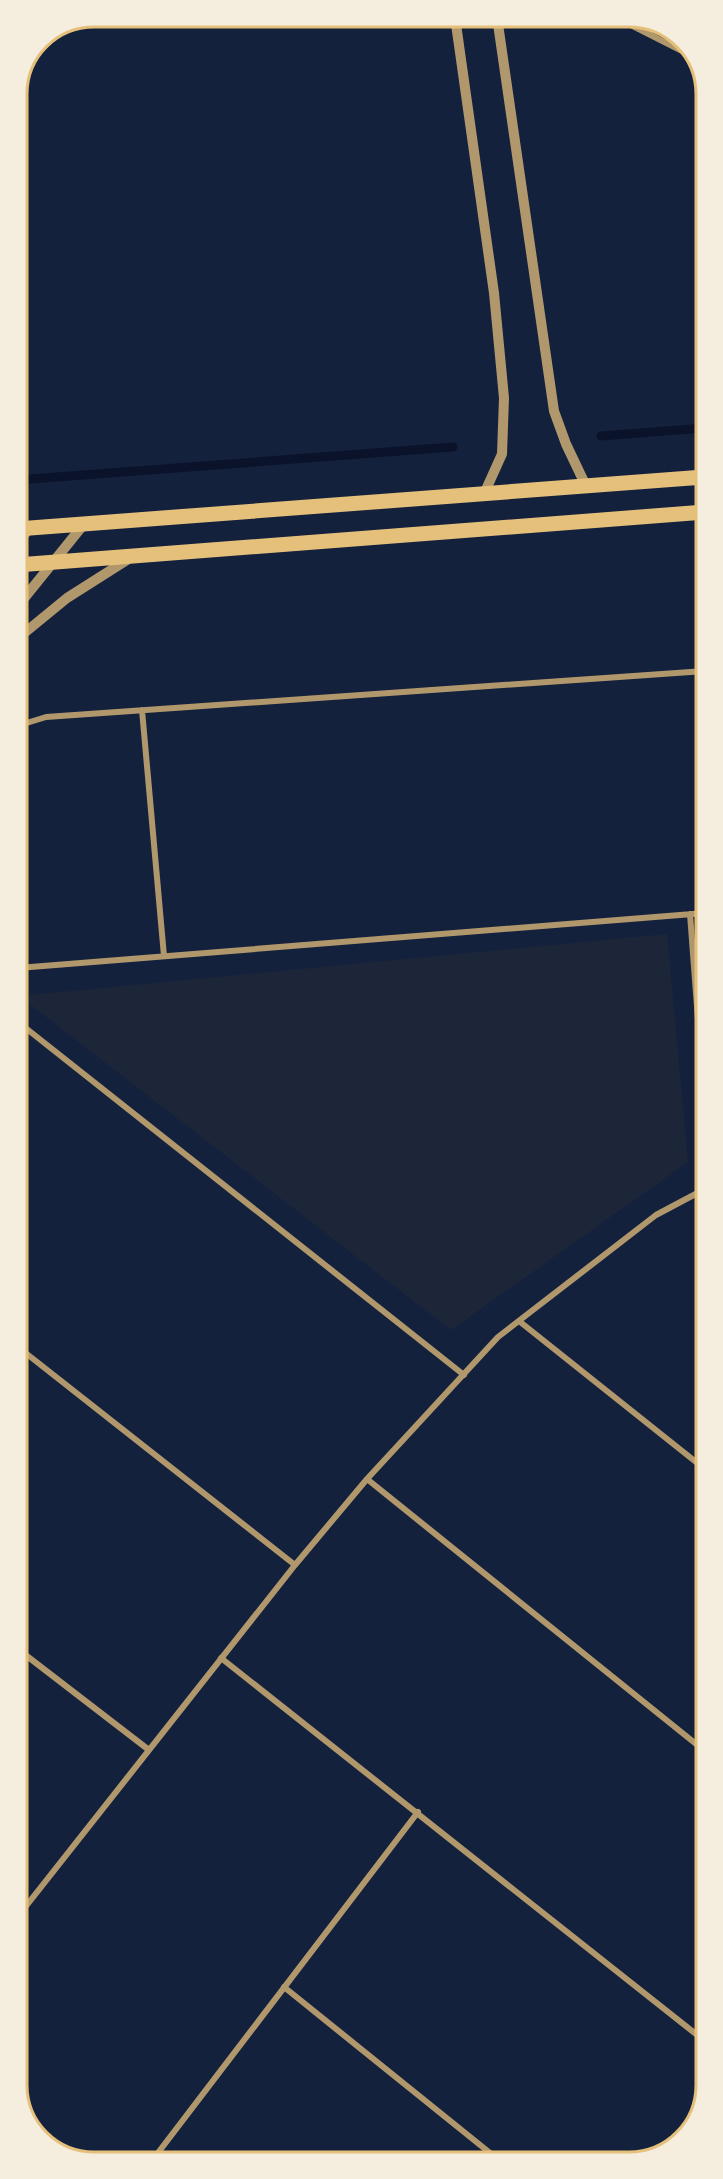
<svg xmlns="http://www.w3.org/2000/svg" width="723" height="2179" font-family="'Sofia Sans Condensed',sans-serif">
  <rect width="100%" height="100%" fill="#14213d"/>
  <path fill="#1d2539" d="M 667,934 L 688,1162 L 451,1330 L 19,996 Z"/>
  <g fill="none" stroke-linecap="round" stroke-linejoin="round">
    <path stroke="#0b132b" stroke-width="9" d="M 601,436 L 704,428
      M 17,480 L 453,447"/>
    <path stroke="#b1986c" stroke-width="6" d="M 615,17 L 694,57
      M 237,18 L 238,17
      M 142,710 L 164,956
      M 17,726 L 46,717 L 705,671
      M 690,914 L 705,1112
      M 18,968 L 705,913
      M 18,1022 L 464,1375
      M 519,1321 L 706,1470
      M 18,1347 L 295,1565
      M 367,1479 L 706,1752
      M 19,1650 L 149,1750
      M 221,1658 L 706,2042
      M 19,1915 L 295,1565 L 367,1479 L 498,1337 L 656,1215 L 705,1189
      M 284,1987 L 500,2161
      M 151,2162 L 418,1812"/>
    <path stroke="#b1986c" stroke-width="10" d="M 455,17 L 494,293 L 504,398 L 502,454 L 484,494
      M 497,17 L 554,411 L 566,444 L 586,486
      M 17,543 L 29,529
      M 17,607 L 84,524
      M 17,639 L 67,598 L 130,558"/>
    <path stroke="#e5c07b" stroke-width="15" d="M 17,529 L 704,477
      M 17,565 L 705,512"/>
  </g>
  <path d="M0 0H723V2179H0ZM94 27H629A67 67 0 0 1 696 94V2085A67 67 0 0 1 629 2152H94A67 67 0 0 1 27 2085V94A67 67 0 0 1 94 27Z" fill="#f5edde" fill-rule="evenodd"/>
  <path fill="none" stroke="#e5c07b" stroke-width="3" d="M94 27H629A67 67 0 0 1 696 94V2085A67 67 0 0 1 629 2152H94A67 67 0 0 1 27 2085V94A67 67 0 0 1 94 27Z"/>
</svg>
